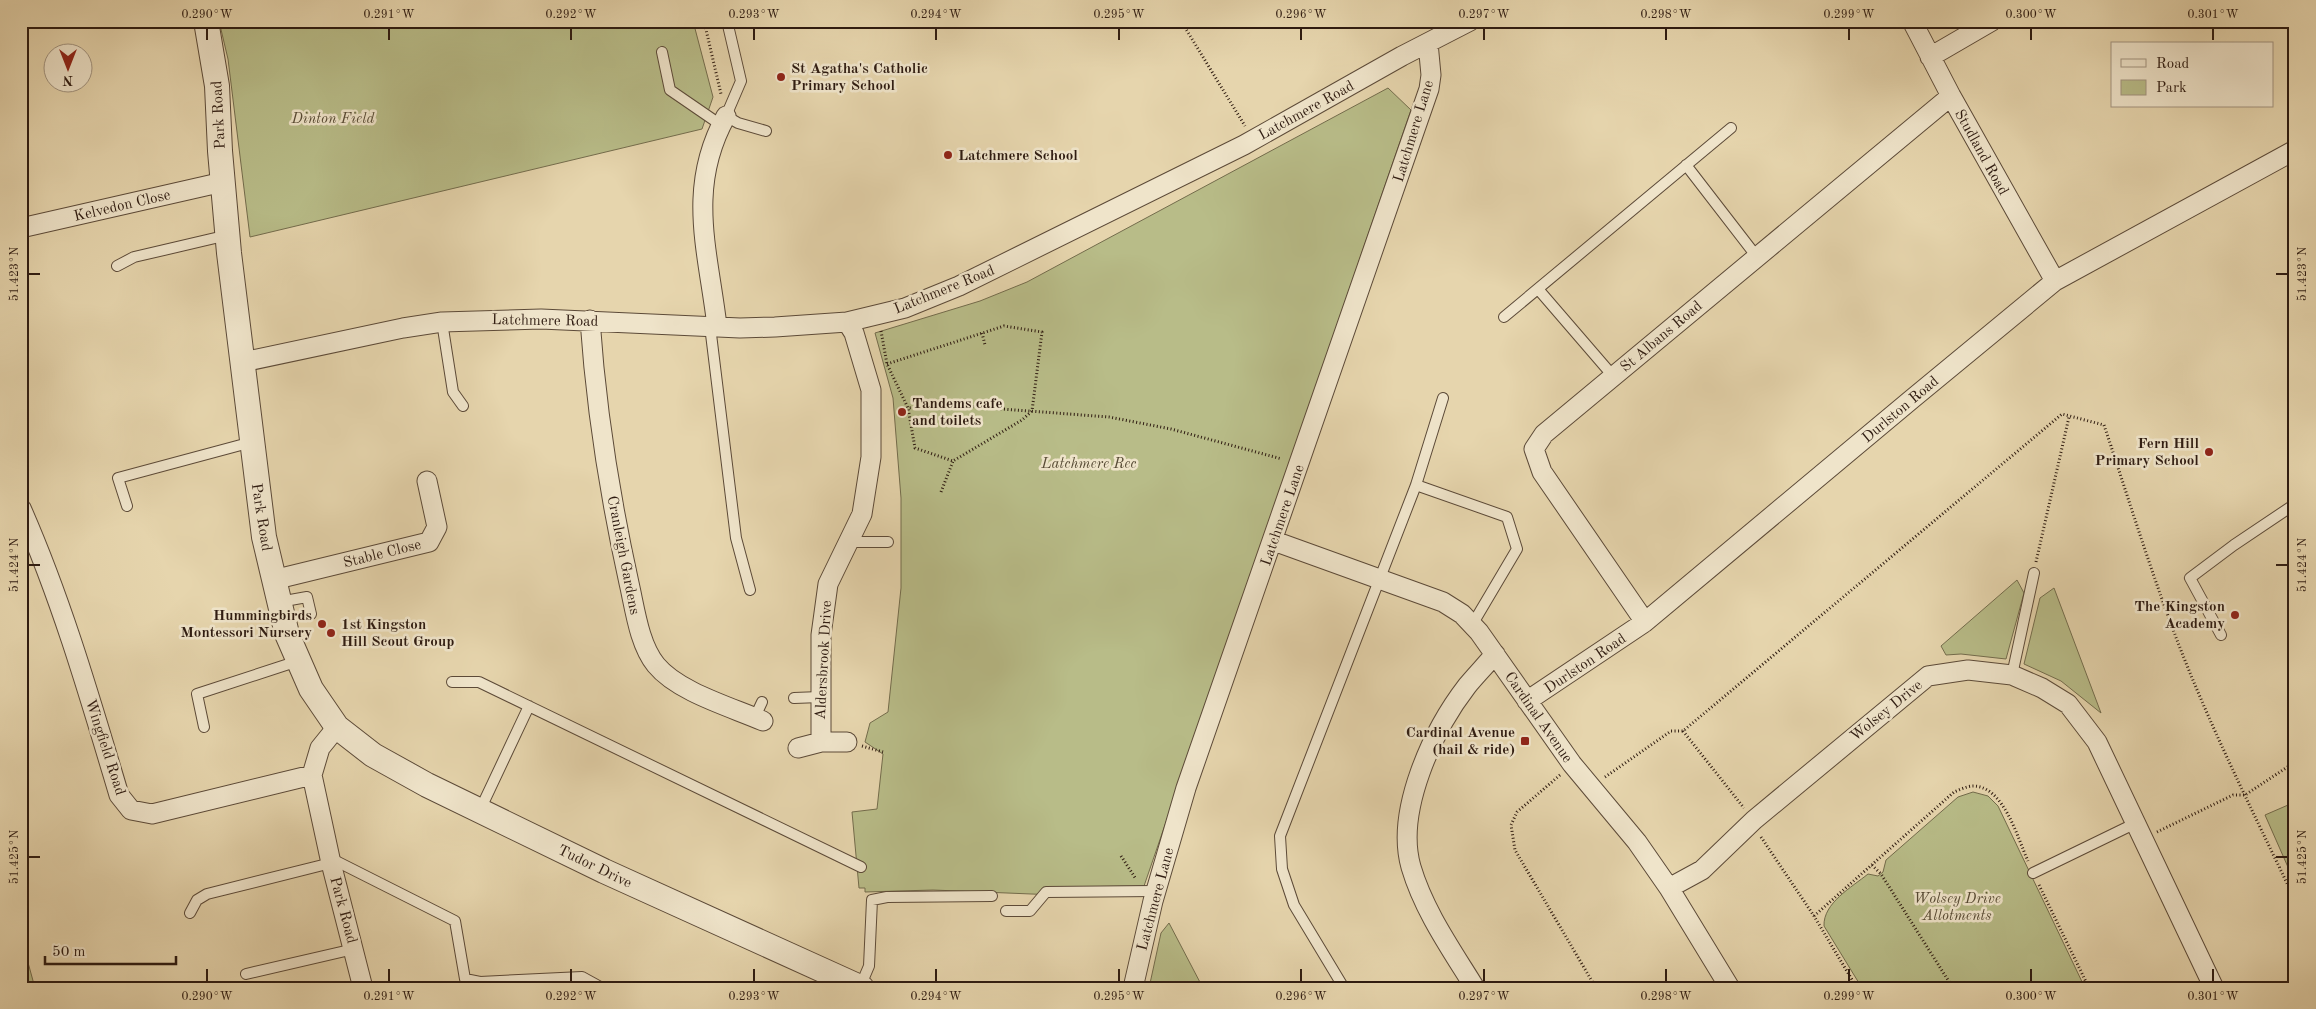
<svg xmlns="http://www.w3.org/2000/svg" width="2316" height="1009" font-family="'Old Standard TT',serif">
  <rect width="100%" height="100%" fill="#e6d5ad"/>
  <filter id="stains"><feTurbulence type="fractalNoise" baseFrequency=".004" numOctaves="4"/><feColorMatrix values="0 0 0 0 .2 0 0 0 0 .09 0 0 0 0 .02 0 0 0 .5 -.17"/></filter>
  <radialGradient id="worn" r=".72"><stop offset=".6" stop-color="#630" stop-opacity="0"/><stop offset="1" stop-color="#630" stop-opacity=".3"/></radialGradient>
  <path fill="#b8bc88" stroke="#736c4c" d="M 219,21 L 693,21 L 713,97 L 702,129 L 250,237 L 228,59 Z
    M 1388,88 L 1411,110 L 1144,886 L 1057,887 L 1056,895 L 933,890 L 865,892 L 865,888 L 859,888 L 852,812 L 877,809 L 883,754 L 865,742 L 870,723 L 888,712 L 901,588 L 901,498 L 893,398 L 875,333 L 980,301 L 1027,282 Z
    M 2017,580 L 2024,593 L 2006,659 L 1961,654 L 1946,655 L 1941,646 Z
    M 2054,588 L 2101,713 L 2061,681 L 2024,664 L 2040,598 Z
    M 1973,792 L 1988,796 L 1998,806 L 2085,988 L 1862,988 L 1824,926 C 1823,903 1852,887 1868,874 L 1878,876 L 1883,872 L 1886,860 L 1958,797 Z
    M 2295,802 L 2295,883 L 2265,815 Z
    M 1169,923 L 1203,988 L 1149,988 L 1161,933 Z
    M 21,937 L 35,988 L 21,988 Z"/>
  <g fill="none" stroke-linecap="round" stroke-linejoin="round">
    <g stroke="#5c4a38" stroke-width="12">
      <path id="service" d="M 727,21 L 741,81 L 726,116 L 738,123 L 766,131
        M 662,52 L 670,90 L 721,125
        M 1686,165 L 1757,257
        M 117,266 L 134,257 L 228,235
        M 1538,289 L 1613,376
        M 1504,317 L 1731,128
        M 442,322 L 453,392 L 463,406
        M 710,326 L 736,538 L 750,590
        M 1416,485 L 1507,517 L 1517,549 L 1472,625
        M 127,506 L 118,478 L 252,442
        M 850,542 L 888,542
        M 279,602 L 307,597 L 311,614
        M 2221,635 L 2190,578 L 2234,545 L 2295,504
        M 2012,675 L 2034,573
        M 452,682 L 479,682 L 861,867
        M 794,698 L 820,697
        M 755,717 L 762,702
        M 204,727 L 197,694 L 298,661
        M 480,810 L 529,706
        M 330,858 L 455,921 L 465,979 L 480,982 L 582,977 L 602,988
        M 2033,873 L 2136,823
        M 1006,911 L 1030,911 L 1046,892 L 1155,891
        M 190,913 L 197,900 L 207,894 L 331,863
        M 246,974 L 354,949
        M 860,987 L 869,966 L 872,900 L 887,897 L 992,896
        M 1344,988 L 1294,905 L 1282,869 L 1280,836 L 1416,485 L 1443,398"/>
    </g>
    <g stroke="#5c4a38" stroke-width="21">
      <path id="minor" d="M 1912,21 L 1951,96 L 2055,281
        M 1930,57 L 1992,21
        M 21,228 L 223,182
        M 590,320 C 596,408 610,497 629,583 C 635,609 639,644 656,665 C 678,692 731,707 763,721
        M 717,326 C 708,250 686,188 726,116
        M 243,362 L 403,328 L 442,322 L 541,319 L 740,328 L 775,327 L 847,322 L 905,308 L 959,286 L 1244,145 L 1402,56 L 1470,21
        M 21,508 C 62,601 90,698 119,795 L 131,810 L 152,814 L 312,775
        M 1274,541 L 1443,602 L 1462,614 L 1479,632 L 1572,764 L 1637,842 L 1669,888 L 1730,988
        M 273,580 L 429,542 L 437,527 L 427,481
        M 1645,622 L 1542,472 L 1534,449 L 1544,434 L 1951,96
        M 1527,701 L 1645,622 L 1912,399 L 2055,281 L 2295,150
        M 337,727 L 320,748 L 312,775 L 331,863 L 363,988
        M 821,742 L 821,635 L 828,584 L 862,514 L 871,457 L 871,390 L 854,333 L 847,322
        M 798,748 L 821,742 L 847,742
        M 1669,888 L 1702,870 L 1754,820 L 1928,676 L 1968,670 L 2012,675 L 2042,688 L 2068,704 L 2097,742 L 2214,988
        M 1133,988 L 1153,901 L 1186,788 L 1429,89 L 1431,75 L 1428,43
        M 1475,988 C 1451,949 1424,911 1411,867 C 1395,811 1433,730 1467,686 C 1476,675 1486,665 1495,654"/>
    </g>
    <g stroke="#5c4a38" stroke-width="26">
      <path id="tertiary" d="M 206,21 L 217,86 L 220,151 L 229,253 L 264,537 L 287,634 L 311,689 L 337,727 L 373,755 L 427,785 L 604,871 L 862,988"/>
    </g>
    <path stroke="#2e1b11" stroke-width="3" stroke-dasharray="1 2.5" stroke-linecap="butt" d="M 704,21 L 721,94
      M 1181,21 L 1245,126
      M 881,331 L 887,364 L 908,408 L 949,405 L 1109,417 L 1171,429 L 1282,459
      M 982,333 L 985,345
      M 887,364 L 1004,326 L 1042,332 L 1032,411 L 1022,420 L 953,461 L 915,448 L 908,408
      M 941,492 L 953,461
      M 2036,562 L 2069,417
      M 1683,731 L 1744,808
      M 862,746 L 883,752
      M 1560,775 L 1517,812 L 1511,825 L 1515,850 L 1596,988
      M 1605,777 L 1671,731 L 1683,731 L 2062,414 L 2104,425 C 2130,503 2154,582 2184,658 C 2217,741 2257,820 2295,900
      M 2157,832 L 2233,795 L 2245,795 L 2295,762
      M 1761,837 L 1814,916 L 1857,988
      M 1121,856 L 1136,879
      M 1872,865 L 1881,874 L 1953,988
      M 2039,885 L 2089,988
      M 1814,916 L 1954,792 C 1959,790 1967,786 1973,786 C 2004,786 2017,837 2028,861"/>
    <use href="#service" stroke="#efe4ca" stroke-width="10"/>
    <use href="#minor" stroke="#efe4ca" stroke-width="19"/>
    <use href="#tertiary" stroke="#efe4ca" stroke-width="24"/>
  </g>
  <path fill="none" stroke="#2e1b11" stroke-width="2" d="M 207,28 L 207,40M 389,28 L 389,40M 571,28 L 571,40M 754,28 L 754,40M 936,28 L 936,40M 1119,28 L 1119,40M 1301,28 L 1301,40M 1484,28 L 1484,40M 1666,28 L 1666,40M 1849,28 L 1849,40M 2031,28 L 2031,40M 2213,28 L 2213,40M 28,274 L 40,274M 2276,274 L 2288,274M 28,565 L 40,565M 2276,565 L 2288,565M 28,857 L 40,857M 2276,857 L 2288,857M 207,969 L 207,982M 389,969 L 389,982M 571,969 L 571,982M 754,969 L 754,982M 936,969 L 936,982M 1119,969 L 1119,982M 1301,969 L 1301,982M 1484,969 L 1484,982M 1666,969 L 1666,982M 1849,969 L 1849,982M 2031,969 L 2031,982M 2213,969 L 2213,982"/>
  <g fill="#8f2418" stroke="#efe4ca" stroke-width="2">
    <circle cx="781" cy="77" r="5"/>
    <circle cx="948" cy="155" r="5"/>
    <circle cx="902" cy="412" r="5"/>
    <circle cx="2209" cy="452" r="5"/>
    <circle cx="2235" cy="615" r="5"/>
    <circle cx="322" cy="624" r="5"/>
    <circle cx="331" cy="633" r="5"/>
    <rect x="1520" y="736" width="10" height="10" rx="2.5"/>
  </g>
  <g text-anchor="middle" stroke-width="5" stroke-linejoin="round" paint-order="stroke">
    <g font-size="15" font-weight="bold" fill="#2e1b11" stroke="#efe4ca" text-anchor="start">
      <text x="791" y="73">St Agatha's Catholic<tspan x="791" dy="17">Primary School</tspan></text>
      <text x="958" y="160">Latchmere School</text>
      <text x="912" y="408">Tandems cafe<tspan x="912" dy="17">and toilets</tspan></text>
      <text x="2199" y="448" text-anchor="end">Fern Hill<tspan x="2199" dy="17">Primary School</tspan></text>
      <text x="2225" y="611" text-anchor="end">The Kingston<tspan x="2225" dy="17">Academy</tspan></text>
      <text x="312" y="620" text-anchor="end">Hummingbirds<tspan x="312" dy="17">Montessori Nursery</tspan></text>
      <text x="341" y="629">1st Kingston<tspan x="341" dy="17">Hill Scout Group</tspan></text>
      <text x="1515" y="737" text-anchor="end">Cardinal Avenue<tspan x="1515" dy="17">(hail &amp; ride)</tspan></text>
    </g>
    <g font-size="15" fill="#2e1b11" stroke="#efe4ca">
      <text transform="translate(1306 110) rotate(-29)" y="5">Latchmere Road</text>
      <text transform="translate(218 115) rotate(-93)" y="5">Park Road</text>
      <text transform="translate(1413 131) rotate(-73)" y="5">Latchmere Lane</text>
      <text transform="translate(1982 152) rotate(61)" y="5">Studland Road</text>
      <text transform="translate(122 205) rotate(-13)" y="5">Kelvedon Close</text>
      <text transform="translate(944 289) rotate(-22)" y="5">Latchmere Road</text>
      <text transform="translate(545 320) rotate(1)" y="5">Latchmere Road</text>
      <text transform="translate(1661 336) rotate(-40)" y="5">St Albans Road</text>
      <text transform="translate(1900 409) rotate(-40)" y="5">Durlston Road</text>
      <text transform="translate(1282 515) rotate(-71)" y="5">Latchmere Lane</text>
      <text transform="translate(262 517) rotate(81)" y="5">Park Road</text>
      <text transform="translate(382 553) rotate(-14)" y="5">Stable Close</text>
      <text transform="translate(624 555) rotate(79)" y="5">Cranleigh Gardens</text>
      <text transform="translate(823 660) rotate(-87)" y="5">Aldersbrook Drive</text>
      <text transform="translate(1585 663) rotate(-34)" y="5">Durlston Road</text>
      <text transform="translate(1886 710) rotate(-39)" y="5">Wolsey Drive</text>
      <text transform="translate(1539 717) rotate(55)" y="5">Cardinal Avenue</text>
      <text transform="translate(106 747) rotate(72)" y="5">Wingfield Road</text>
      <text transform="translate(595 866) rotate(26)" y="5">Tudor Drive</text>
      <text transform="translate(1155 899) rotate(-75)" y="5">Latchmere Lane</text>
      <text transform="translate(344 910) rotate(75)" y="5">Park Road</text>
    </g>
    <g font-size="15" font-style="italic" fill="#574b35" stroke="#efe4ca">
      <text x="333" y="123">Dinton Field</text>
      <text x="1089" y="468">Latchmere Rec</text>
      <text x="1957" y="903">Wolsey Drive<tspan x="1957" dy="17">Allotments</tspan></text>
    </g>
  </g>
  <rect width="2316" height="1009" fill="none" stroke="#e6d5ad" stroke-width="55"/>
  <rect x="2111" y="42" width="162" height="65" fill="#efe4ca" stroke="#a29480"/>
  <rect x="2121" y="59" width="25" height="8" fill="#efe4ca" stroke="#a29480"/>
  <text x="2156" y="68" font-size="15" fill="#2e1b11">Road</text>
  <rect x="2121" y="80" width="25" height="15" fill="#b8bc88" stroke="#a29480"/>
  <text x="2156" y="92" font-size="15" fill="#2e1b11">Park</text>
  <g transform="translate(68 68) rotate(180)"><circle r="24" fill="#efe4ca" stroke="#a29480"/>
  <path d="M0-4L9 19L0 12L-9 19Z" fill="#8f2418"/>
  <text y="-8" font-size="14" font-weight="bold" text-anchor="middle" fill="#2e1b11">N</text>
  </g>
  <path d="M45 956v8h131v-8" fill="none" stroke="#2e1b11" stroke-width="2.5"/>
  <text x="52" y="956" font-size="15" fill="#2e1b11" stroke="#efe4ca" stroke-width="4" paint-order="stroke">50 m</text>
  <rect x="28" y="28" width="2260" height="954" fill="none" stroke="#2e1b11" stroke-width="2"/>
  <g font-size="12" text-anchor="middle" fill="#2e1b11">
    <text x="207" y="18">0.290°W</text>
    <text x="389" y="18">0.291°W</text>
    <text x="571" y="18">0.292°W</text>
    <text x="754" y="18">0.293°W</text>
    <text x="936" y="18">0.294°W</text>
    <text x="1119" y="18">0.295°W</text>
    <text x="1301" y="18">0.296°W</text>
    <text x="1484" y="18">0.297°W</text>
    <text x="1666" y="18">0.298°W</text>
    <text x="1849" y="18">0.299°W</text>
    <text x="2031" y="18">0.300°W</text>
    <text x="2213" y="18">0.301°W</text>
    <text transform="translate(2302 274) rotate(-90)" y="4">51.423°N</text>
    <text transform="translate(14 274) rotate(-90)" y="4">51.423°N</text>
    <text transform="translate(2302 565) rotate(-90)" y="4">51.424°N</text>
    <text transform="translate(14 565) rotate(-90)" y="4">51.424°N</text>
    <text transform="translate(2302 857) rotate(-90)" y="4">51.425°N</text>
    <text transform="translate(14 857) rotate(-90)" y="4">51.425°N</text>
    <text x="207" y="1000">0.290°W</text>
    <text x="389" y="1000">0.291°W</text>
    <text x="571" y="1000">0.292°W</text>
    <text x="754" y="1000">0.293°W</text>
    <text x="936" y="1000">0.294°W</text>
    <text x="1119" y="1000">0.295°W</text>
    <text x="1301" y="1000">0.296°W</text>
    <text x="1484" y="1000">0.297°W</text>
    <text x="1666" y="1000">0.298°W</text>
    <text x="1849" y="1000">0.299°W</text>
    <text x="2031" y="1000">0.300°W</text>
    <text x="2213" y="1000">0.301°W</text>
  </g>
  <rect width="100%" height="100%" filter="url(#stains)"/>
  <rect width="100%" height="100%" fill="url(#worn)"/>
</svg>
